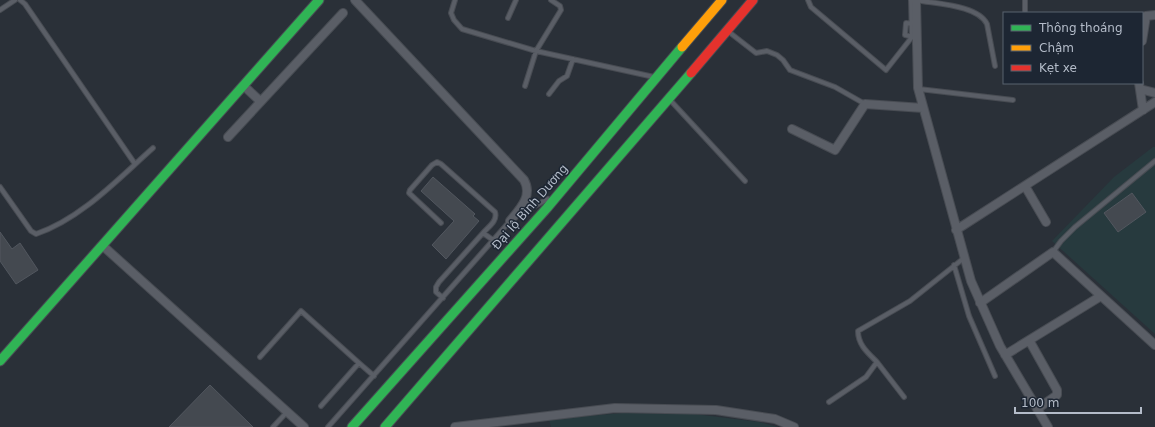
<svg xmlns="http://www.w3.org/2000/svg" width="1155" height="427" font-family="'DejaVu Sans',sans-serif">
  <rect width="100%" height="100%" fill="#2a3038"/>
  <path fill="#273a3e" d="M 1153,147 L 1155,147 L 1155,334 L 1052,241 L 1114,177 Z
    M 624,413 L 694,414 L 759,422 L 777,427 L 551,427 L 549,419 Z"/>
  <path fill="#444950" stroke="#52575f" d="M 433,177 L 475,214 L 473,216 L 479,221 L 446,259 L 432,245 L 454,221 L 421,191 Z
    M 1132,193 L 1146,212 L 1118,232 L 1104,213 Z
    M 0,232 L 12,249 L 20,243 L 38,270 L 16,284 L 0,261 Z
    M 210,385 L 253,427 L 169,427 Z"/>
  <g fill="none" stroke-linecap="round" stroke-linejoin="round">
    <g stroke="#484c53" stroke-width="6">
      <path id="lane" d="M 20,0 L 25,4 L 135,164
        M 455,0 L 451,13 L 454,20 L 462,29 L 536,51 L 654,77
        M 808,0 L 811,7 L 886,70 L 912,37 L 911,0
        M 916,0 C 936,4 978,5 987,24 L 995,66
        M 0,10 L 15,0
        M 1025,11 L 1025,0
        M 508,18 L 516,0
        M 914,24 L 906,23 L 905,35 L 914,37
        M 729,32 L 756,53 L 767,51 L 777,55 L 783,60 L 790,70 L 835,87 L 865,104
        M 525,86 L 536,51 L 561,10 L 560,6 L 551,0
        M 919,89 L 1013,100
        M 549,94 L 559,81 L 567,76 L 573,59
        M 671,101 L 745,181
        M 0,187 L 31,231 L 36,234 C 81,219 119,178 153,148
        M 519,214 L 548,199
        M 441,223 L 409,193 L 410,190 L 432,165 L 437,162 L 441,164 L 495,212 C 498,221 488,227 483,233
        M 1053,252 L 1061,241 L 1075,227 L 1155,161
        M 954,265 L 969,316 L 995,376
        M 443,298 L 436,292 L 436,287 L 439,282 L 483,233 L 493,240
        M 260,357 L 301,311 L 359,363 L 321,406
        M 877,362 L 904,397
        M 359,363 L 374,376
        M 829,402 L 866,377 L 877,362 C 868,353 858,345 858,331 L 910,301 L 964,258
        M 273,427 L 287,412
        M 328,427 L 510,221"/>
    </g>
    <g stroke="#484c53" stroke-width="10">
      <path id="street" d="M 355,0 L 524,180 C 533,196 520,209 510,221
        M 916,0 L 918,88 L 971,281 L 1000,346 L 1048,427
        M 1142,41 L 1146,16 L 1155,15
        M 1139,83 L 1143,110
        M 244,86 L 260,101
        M 1140,89 L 1155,93
        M 792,129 L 835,150 L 865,104 L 923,108
        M 228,137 L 343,13
        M 1025,186 L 1046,222
        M 956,230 L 1155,102
        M 103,246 L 304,427
        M 980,303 L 1053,252 L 1155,345
        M 1029,340 L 1057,390 L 1057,395 L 1037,409
        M 1005,355 L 1101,296
        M 455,427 L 615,408 L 716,410 L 775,419 L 794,427"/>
    </g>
    <g stroke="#484c53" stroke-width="11">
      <path id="fast" d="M 0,361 L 319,0
        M 352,427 L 547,208 L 682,47
        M 385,427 L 691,73"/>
    </g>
    <g stroke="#484c53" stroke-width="11">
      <path id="slow" d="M 682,47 L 722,0"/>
    </g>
    <g stroke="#484c53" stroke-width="11">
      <path id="jam" d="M 691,73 L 753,0"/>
    </g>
    <use href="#lane" stroke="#5a5e66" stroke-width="4"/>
    <use href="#street" stroke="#5a5e66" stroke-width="8"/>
    <use href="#fast" stroke="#30b455" stroke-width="9"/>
    <use href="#slow" stroke="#ff9f0a" stroke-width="9"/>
    <use href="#jam" stroke="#e5322d" stroke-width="9"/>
  </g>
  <g text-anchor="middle" stroke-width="3" stroke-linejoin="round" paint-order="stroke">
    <g font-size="12" fill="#b4bcc9" stroke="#1d2633">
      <text transform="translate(530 207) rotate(-49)" y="4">Đại lộ Bình Dương</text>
    </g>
  </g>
  <rect x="1003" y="12" width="140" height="72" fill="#1d2633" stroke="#59626f"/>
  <rect x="1011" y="25" width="20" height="6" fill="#30b455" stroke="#59626f"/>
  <text x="1039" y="32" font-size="12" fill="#b4bcc9">Thông thoáng</text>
  <rect x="1011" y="45" width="20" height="6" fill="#ff9f0a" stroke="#59626f"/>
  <text x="1039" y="52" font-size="12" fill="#b4bcc9">Chậm</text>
  <rect x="1011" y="65" width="20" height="6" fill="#e5322d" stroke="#59626f"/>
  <text x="1039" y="72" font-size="12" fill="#b4bcc9">Kẹt xe</text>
  <path d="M1015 407v6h126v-6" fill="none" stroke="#b4bcc9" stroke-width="2"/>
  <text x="1021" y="407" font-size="12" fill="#b4bcc9" stroke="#1d2633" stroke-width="3" paint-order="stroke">100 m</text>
</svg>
